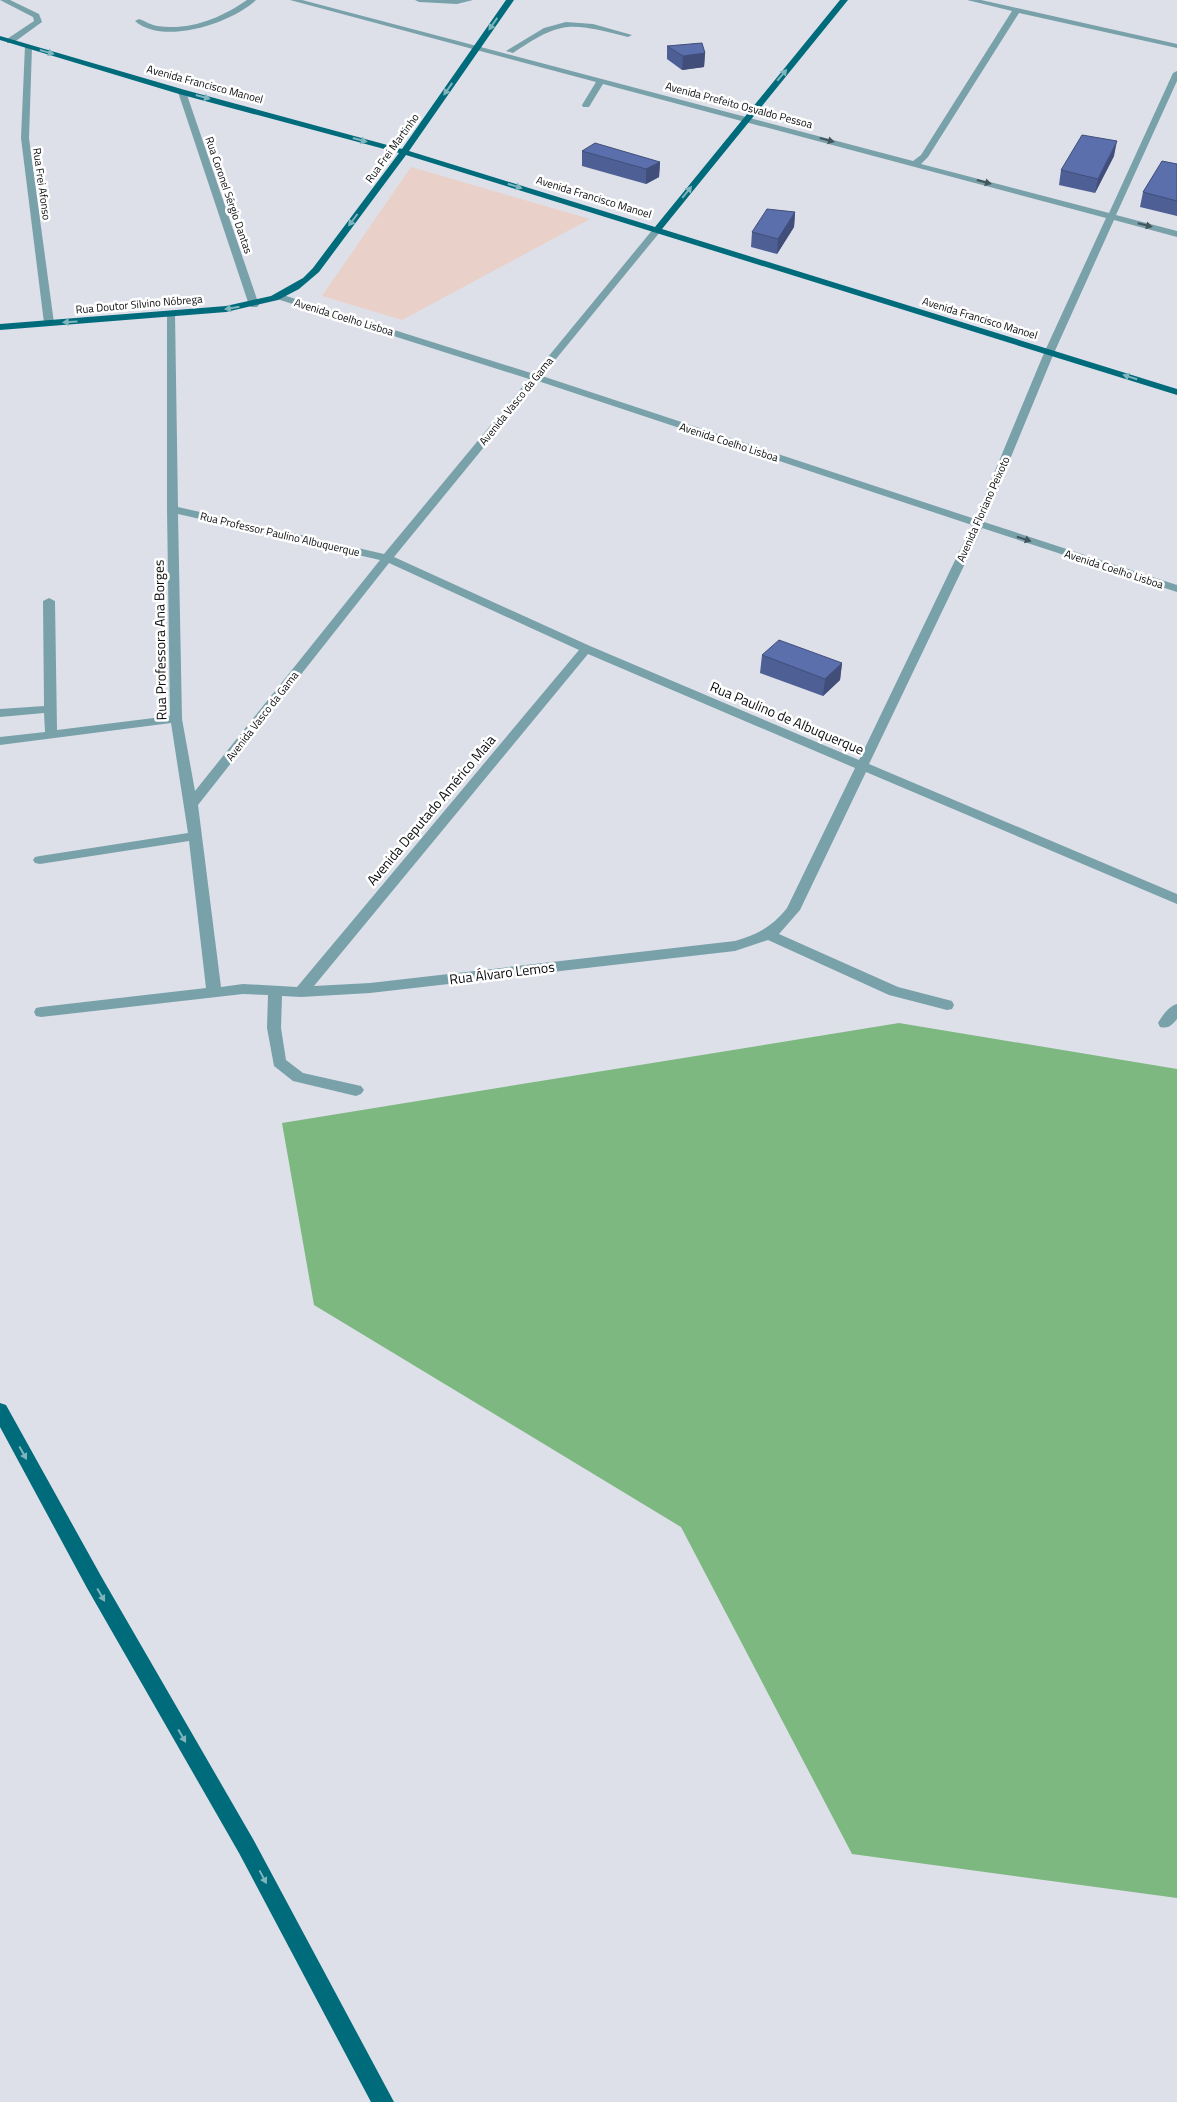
<svg xmlns="http://www.w3.org/2000/svg" width="1177" height="2102" font-family="'Titillium Web',sans-serif">
  <rect width="100%" height="100%" fill="#dde0e9"/>
  <path fill="#e9d0c9" d="M 411,167 L 590,219 L 402,320 L 322,296 Z"/>
  <path fill="#7db881" d="M 899,1023 L 1177,1069 L 1177,1898 L 852,1854 L 681,1527 L 314,1305 L 282,1123 Z"/>
  <g fill="none" stroke-linecap="round" stroke-linejoin="round">
    <path fill="#79a1aa" fill-rule="evenodd" d="M 0,0 L 10,0 L 39,14 L 42,22 L 13,43 L 7,43 L 7,39 L 34,21 L 33,17 Z
      M 247,0 L 256,0 C 232,23 163,46 135,21 L 139,19 C 145,21 151,25 157,26 C 190,31 221,18 247,0 Z
      M 290,0 L 302,0 L 913,161 L 921,155 L 1012,11 L 967,0 L 981,0 L 1177,44 L 1177,48 L 1019,13 L 928,157 L 921,164 L 1109,213 L 1173,73 L 1177,71 L 1177,81 L 1116,215 L 1177,231 L 1177,237 L 1114,220 L 1054,353 L 984,522 L 1177,585 L 1177,592 L 982,528 L 869,764 L 1177,894 L 1177,904 L 866,772 L 800,910 L 779,934 L 898,987 L 952,1001 L 954,1005 L 952,1009 L 947,1010 L 889,995 L 768,940 L 735,951 L 370,993 L 301,997 L 282,996 L 281,1028 L 286,1060 L 303,1073 L 361,1086 L 364,1090 L 361,1094 L 356,1096 L 293,1081 L 274,1066 L 267,1028 L 268,995 L 243,994 L 41,1017 L 36,1016 L 34,1012 L 36,1008 L 41,1007 L 206,988 L 189,841 L 40,864 L 35,863 L 33,860 L 35,857 L 40,856 L 188,833 L 171,723 L 0,745 L 0,737 L 45,732 L 44,713 L 0,717 L 0,709 L 44,706 L 43,601 L 49,598 L 55,601 L 57,730 L 170,716 L 167,509 L 167,312 L 173,312 L 175,314 L 178,507 L 384,554 L 529,379 L 277,299 L 277,295 L 283,295 L 534,374 L 654,228 L 660,228 L 660,232 L 542,376 L 975,519 L 1044,353 L 1106,218 L 603,84 L 589,107 L 583,107 L 582,105 L 596,82 ZM 538,381 L 972,525 L 859,760 L 590,646 L 394,557 ZM 178,514 L 380,560 L 195,791 L 182,719 ZM 389,563 L 579,650 L 297,987 L 243,984 L 221,987 L 198,805 ZM 588,654 L 855,768 L 787,908 C 773,926 757,935 735,941 L 370,983 L 314,986 Z
      M 415,0 L 473,0 L 457,4 L 419,2 Z
      M 566,22 L 593,24 L 632,35 L 628,37 C 571,23 563,19 513,53 L 506,51 L 544,28 Z
      M 25,45 L 32,47 L 29,138 L 54,323 L 49,326 L 44,323 L 21,138 Z
      M 179,90 L 186,92 L 259,305 L 257,307 L 251,307 L 249,305 L 178,92 Z
      M 1177,1004 L 1177,1019 C 1172,1025 1169,1029 1160,1027 L 1158,1023 C 1162,1016 1169,1006 1177,1004 Z"/>
    <path fill="#006b7b" fill-rule="evenodd" d="M 506,0 L 514,0 L 409,151 L 655,227 L 840,0 L 848,0 L 662,229 L 1177,389 L 1177,395 L 406,155 L 319,272 L 299,289 L 278,300 L 226,312 L 0,330 L 0,324 L 226,306 L 271,296 L 303,278 L 313,268 L 399,153 L 179,94 L 0,40 L 0,36 L 185,90 L 402,149 Z
      M 0,1403 L 6,1405 L 101,1576 L 253,1839 L 394,2102 L 371,2102 L 239,1853 L 87,1588 L 0,1427 Z"/>
  </g>
  <path fill="#4e5f95" d="M 667,46 L 705,53 L 704,67 L 682,70 L 667,59 Z
    M 582,151 L 660,162 L 659,177 L 646,184 L 582,166 Z
    M 1114,156 L 1095,193 L 1059,185 L 1061,170 Z
    M 1177,164 L 1177,216 L 1140,207 L 1143,192 Z
    M 795,212 L 794,227 L 777,254 L 751,247 L 752,232 Z
    M 762,655 L 842,663 L 840,680 L 823,696 L 760,673 Z"/>
  <path fill="#404e79" d="M 705,53 L 704,67 L 682,70 L 683,56 Z
    M 1117,141 L 1114,156 L 1095,193 L 1098,179 Z
    M 660,162 L 659,177 L 646,184 L 646,169 Z
    M 795,212 L 794,227 L 777,254 L 778,239 Z
    M 842,663 L 840,680 L 823,696 L 825,679 Z"/>
  <path fill="#5b6fad" stroke="#404e79" d="M 702,43 L 705,53 L 683,56 L 667,46 Z
    M 1082,135 L 1117,141 L 1098,179 L 1061,170 Z
    M 595,143 L 660,162 L 646,169 L 582,151 Z
    M 1162,161 L 1177,164 L 1177,201 L 1143,192 Z
    M 767,209 L 795,212 L 778,239 L 752,232 Z
    M 779,640 L 842,663 L 825,679 L 762,655 Z"/>
  <defs><path id="oneway-solid" d="M-6-.8H1V-3.2L6.5 0L1 3.2V.8H-6Z" transform="scale(1.25)"/></defs>
  <g fill="#80b5bd">
    <use href="#oneway-solid" transform="translate(493 24) rotate(125)"/>
    <use href="#oneway-solid" transform="translate(47 52) rotate(16)"/>
    <use href="#oneway-solid" transform="translate(782 75) rotate(-50)"/>
    <use href="#oneway-solid" transform="translate(448 89) rotate(125)"/>
    <use href="#oneway-solid" transform="translate(203 97) rotate(15)"/>
    <use href="#oneway-solid" transform="translate(360 140) rotate(15)"/>
    <use href="#oneway-solid" transform="translate(515 186) rotate(17)"/>
    <use href="#oneway-solid" transform="translate(687 192) rotate(-51)"/>
    <use href="#oneway-solid" transform="translate(353 220) rotate(127)"/>
    <use href="#oneway-solid" transform="translate(232 308) rotate(171)"/>
    <use href="#oneway-solid" transform="translate(70 322) rotate(176)"/>
    <use href="#oneway-solid" transform="translate(1130 377) rotate(-163)"/>
    <use href="#oneway-solid" transform="translate(23 1453) rotate(61)"/>
    <use href="#oneway-solid" transform="translate(101 1595) rotate(60)"/>
    <use href="#oneway-solid" transform="translate(182 1736) rotate(60)"/>
    <use href="#oneway-solid" transform="translate(263 1877) rotate(62)"/>
  </g>
  <g fill="#42565c">
    <use href="#oneway-solid" transform="translate(827 140) rotate(15)"/>
    <use href="#oneway-solid" transform="translate(984 182) rotate(15)"/>
    <use href="#oneway-solid" transform="translate(1145 225) rotate(14)"/>
    <use href="#oneway-solid" transform="translate(1024 539) rotate(18)"/>
  </g>
  <g text-anchor="middle" stroke-width="5" stroke-linejoin="round" paint-order="stroke">
    <g font-size="11" fill="#0a0b0e" stroke="#fff">
      <text transform="translate(205 84) rotate(15)" y="4">Avenida Francisco Manoel</text>
      <text transform="translate(739 105) rotate(15)" y="4">Avenida Prefeito Osvaldo Pessoa</text>
      <text transform="translate(392 148) rotate(-54)" y="4">Rua Frei Martinho</text>
      <text transform="translate(42 184) rotate(82)" y="4">Rua Frei Afonso</text>
      <text transform="translate(229 195) rotate(71)" y="4">Rua Coronel Sérgio Dantas</text>
      <text transform="translate(594 197) rotate(17)" y="4">Avenida Francisco Manoel</text>
      <text transform="translate(139 304) rotate(-5)" y="4">Rua Doutor Silvino Nóbrega</text>
      <text transform="translate(344 317) rotate(17)" y="4">Avenida Coelho Lisboa</text>
      <text transform="translate(980 318) rotate(17)" y="4">Avenida Francisco Manoel</text>
      <text transform="translate(516 401) rotate(-51)" y="4">Avenida Vasco da Gama</text>
      <text transform="translate(729 442) rotate(18)" y="4">Avenida Coelho Lisboa</text>
      <text transform="translate(983 509) rotate(-66)" y="4">Avenida Floriano Peixoto</text>
      <text transform="translate(280 534) rotate(13)" y="4">Rua Professor Paulino Albuquerque</text>
      <text transform="translate(1114 569) rotate(18)" y="4">Avenida Coelho Lisboa</text>
      <text transform="translate(262 716) rotate(-52)" y="4">Avenida Vasco da Gama</text>
    </g>
    <g font-size="14" fill="#0a0b0e" stroke="#fff">
      <text transform="translate(160 640) rotate(-91)" y="5">Rua Professora Ana Borges</text>
      <text transform="translate(787 718) rotate(23)" y="5">Rua Paulino de Albuquerque</text>
      <text transform="translate(431 810) rotate(-50)" y="5">Avenida Deputado Américo Maia</text>
      <text transform="translate(502 973) rotate(-7)" y="5">Rua Álvaro Lemos</text>
    </g>
  </g>
</svg>
